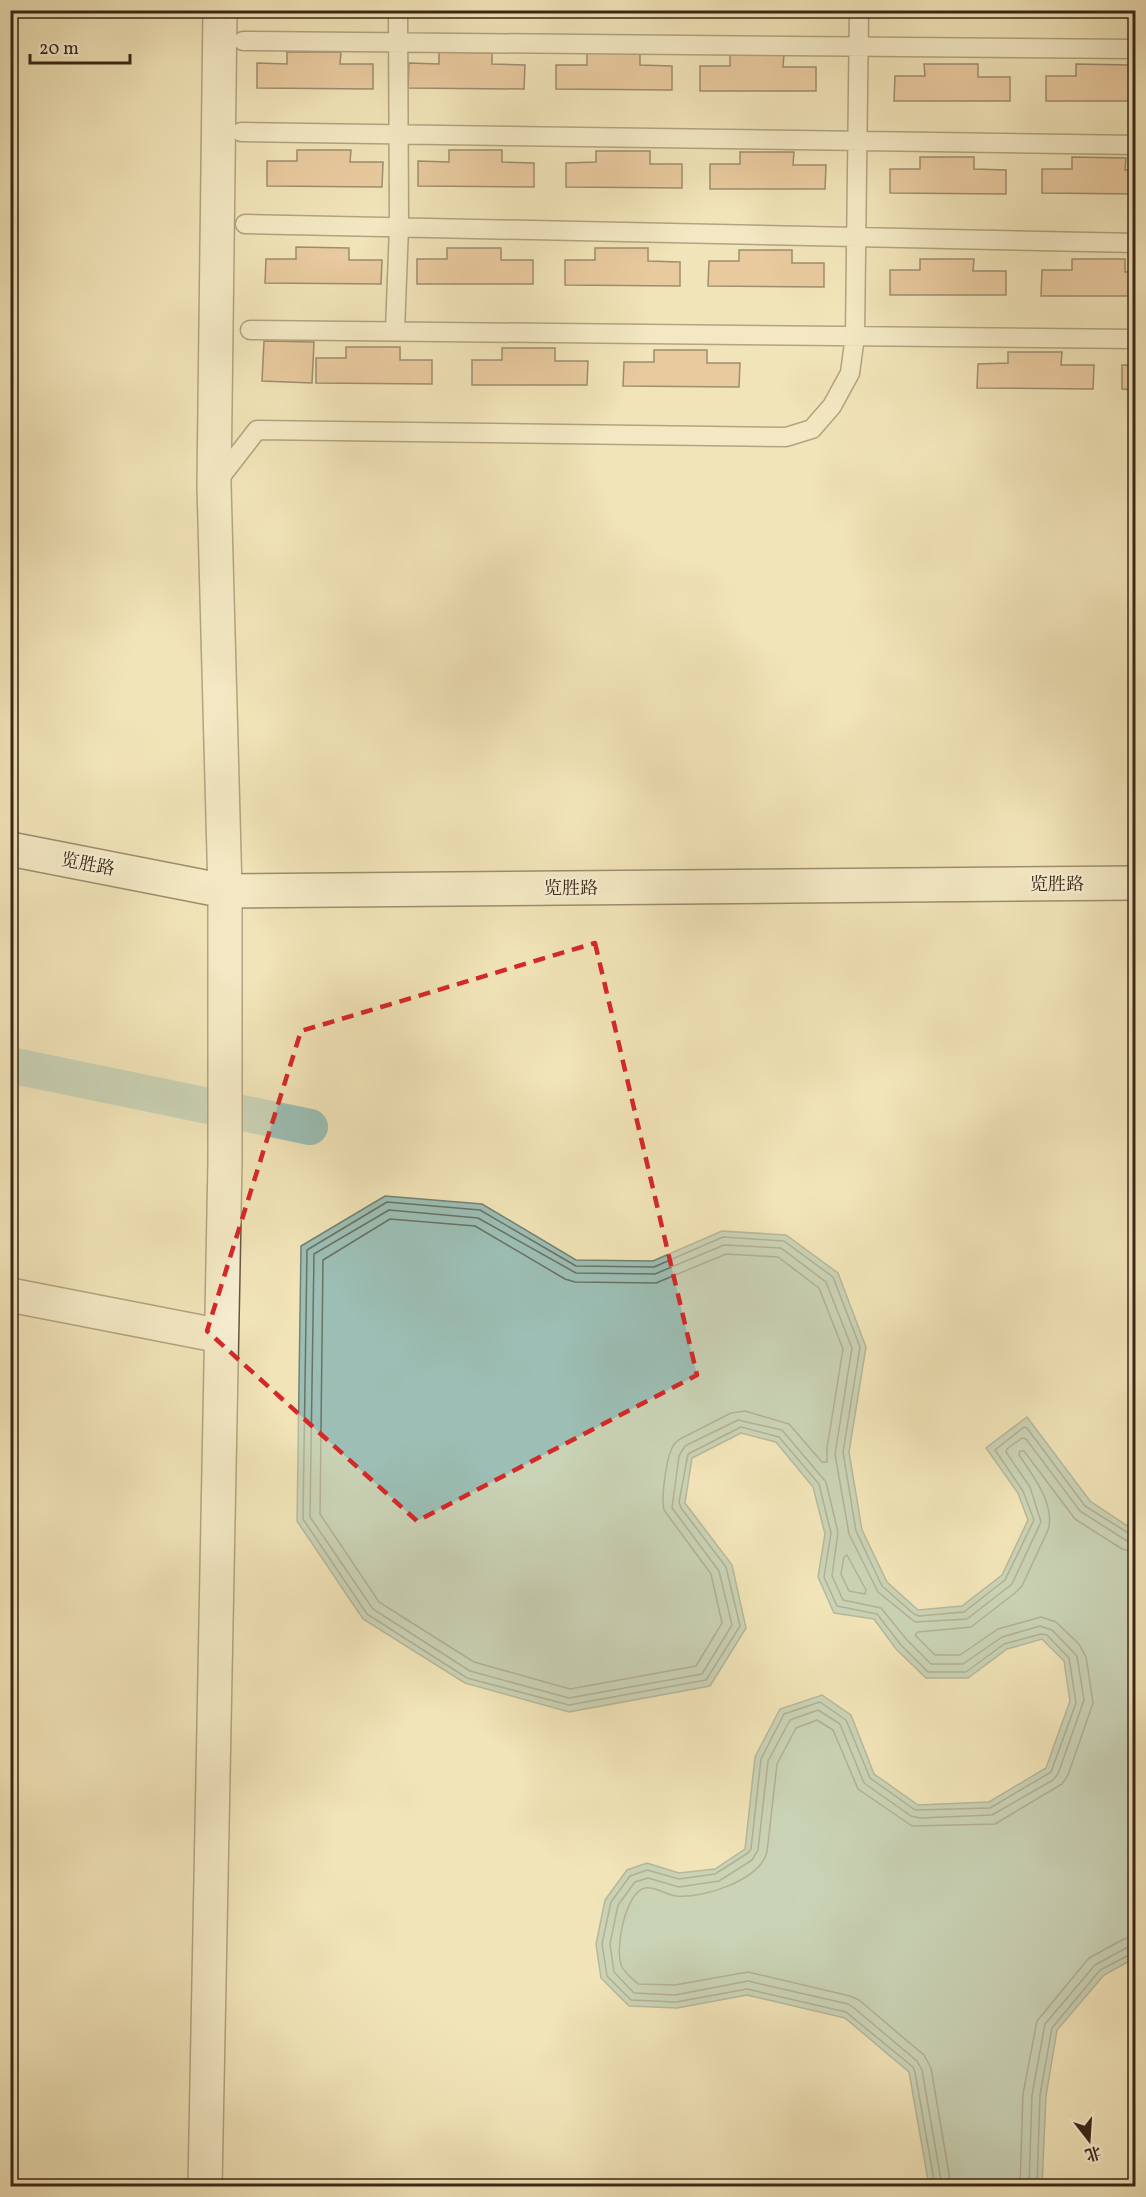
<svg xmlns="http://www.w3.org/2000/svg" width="1146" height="2197" font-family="Vollkorn,'Noto Serif SC',serif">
  <rect width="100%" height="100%" fill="#f1e4b8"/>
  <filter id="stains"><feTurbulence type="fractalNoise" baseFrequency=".00333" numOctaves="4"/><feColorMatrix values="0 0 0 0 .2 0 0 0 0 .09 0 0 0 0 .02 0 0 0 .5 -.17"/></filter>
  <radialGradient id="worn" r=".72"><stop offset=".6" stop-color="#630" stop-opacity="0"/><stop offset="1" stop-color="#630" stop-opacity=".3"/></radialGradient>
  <path fill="#9cbeb4" stroke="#748175" stroke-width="1.5" d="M 385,1196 L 482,1204 L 576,1260 L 653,1261 L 722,1231 L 786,1235 L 838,1273 L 866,1347 L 849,1452 L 862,1530 L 887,1582 L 918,1610 L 962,1606 L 1002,1575 L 1028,1520 L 1018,1493 L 986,1448 L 1027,1417 L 1090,1501 L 1135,1531 L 1135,1958 L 1104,1975 L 1057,2030 L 1046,2096 L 1042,2186 L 929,2186 L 909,2072 L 845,2018 L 747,1995 L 677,2008 L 629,2006 L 601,1978 L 596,1944 L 605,1900 L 627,1870 L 647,1863 L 679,1873 L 715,1869 L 745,1849 L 755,1757 L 780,1709 L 822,1695 L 851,1715 L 874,1774 L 918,1805 L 989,1802 L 1046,1768 L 1070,1701 L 1064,1661 L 1042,1639 L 1007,1649 L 968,1678 L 926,1678 L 896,1649 L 874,1619 L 834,1613 L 818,1577 L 825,1534 L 813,1487 L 776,1442 L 741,1433 L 692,1458 L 685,1503 L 732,1565 L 746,1628 L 710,1686 L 569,1712 L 465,1683 L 363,1619 L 297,1521 L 301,1246 Z"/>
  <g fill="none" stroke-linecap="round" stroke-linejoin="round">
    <path stroke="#6a7266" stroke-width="1.5" d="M 390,1219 L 475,1226 L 565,1279 L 575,1282 L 656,1283 L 726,1254 L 778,1257 L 819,1288 L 843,1349 L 827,1448 L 827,1462 L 822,1462 L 789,1424 L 745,1411 L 731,1413 L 682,1438 C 678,1440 674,1443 672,1448 C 666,1460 661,1498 664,1510 L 711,1574 L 722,1623 L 696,1666 L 570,1689 L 474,1662 L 379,1602 L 320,1514 L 323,1260 Z
      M 847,1555 L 866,1590 L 865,1594 L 849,1591 L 841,1574 L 844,1557 Z
      M 935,2186 L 915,2072 L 913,2067 L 846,2012 L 747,1989 L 676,2002 L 631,2000 L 607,1976 L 602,1944 L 611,1902 L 630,1876 L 647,1870 L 679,1879 L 715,1874 L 748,1853 L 751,1849 L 761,1759 L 784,1714 L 820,1702 L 846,1720 L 870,1778 L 915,1810 L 990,1808 L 1051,1772 L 1076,1703 L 1069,1658 L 1047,1635 L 1041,1634 L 1004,1644 L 966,1672 L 928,1672 L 901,1645 L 877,1614 L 837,1606 L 824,1577 L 831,1533 L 819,1484 L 779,1437 L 741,1427 L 688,1454 L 679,1502 L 681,1508 L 726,1567 L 740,1626 L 706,1680 L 569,1705 L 467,1678 L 367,1614 L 303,1519 L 307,1250 L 387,1202 L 480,1210 L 576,1266 L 654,1267 L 723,1237 L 784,1241 L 833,1277 L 860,1347 L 843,1452 L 856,1531 L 882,1586 L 914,1614 L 919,1616 L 964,1612 L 1005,1580 L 1034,1520 L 1023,1491 L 995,1450 L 1024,1427 L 1027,1428 L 1085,1506 L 1130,1534 L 1136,1535
      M 942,2186 L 922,2070 L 917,2061 L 854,2008 L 848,2004 L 748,1981 L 675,1995 L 634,1993 L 614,1972 L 610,1944 L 618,1905 L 635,1882 L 648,1878 L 679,1887 L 719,1881 L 752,1860 L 758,1850 L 768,1761 L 790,1720 L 818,1710 L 840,1724 L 864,1783 L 911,1816 L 920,1818 L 992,1815 L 1053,1780 L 1058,1774 L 1084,1700 L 1077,1656 L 1052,1630 L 1040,1626 L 1002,1637 L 963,1664 L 931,1664 L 907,1640 L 881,1608 L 843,1600 L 832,1576 L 838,1532 L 826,1482 L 782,1430 L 738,1420 L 685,1446 L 679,1456 L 672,1508 L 719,1571 L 732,1625 L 702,1674 L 569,1698 L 470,1671 L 373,1609 L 310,1517 L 314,1254 L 389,1210 L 478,1218 L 576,1273 L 655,1274 L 724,1245 L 781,1248 L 826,1282 L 852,1348 L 835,1454 L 849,1534 L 878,1592 L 915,1622 L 967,1619 L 1012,1584 L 1041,1522 L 1030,1487 L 1006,1452 L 1007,1449 L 1022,1438 L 1026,1439 L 1080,1511 L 1127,1541 L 1136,1543
      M 951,2186 L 931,2068 L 924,2055 L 859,2000 L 850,1996 L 748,1972 L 675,1985 L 638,1984 C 634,1980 625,1973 622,1967 C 614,1951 625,1892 645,1888 C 655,1886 666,1895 676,1896 C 703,1899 760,1880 767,1852 L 777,1764 L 796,1728 L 817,1720 L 833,1730 L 858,1789 L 912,1826 L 995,1824 L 1062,1784 L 1068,1775 L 1093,1703 L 1086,1657 L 1079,1644 L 1056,1622 L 1041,1617 L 998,1629 L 960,1655 L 935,1655 L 915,1635 L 918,1632 L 971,1627 L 1015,1593 L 1022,1586 L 1048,1530 C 1056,1505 1032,1474 1019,1455 L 1020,1451 L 1024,1451 L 1075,1519 L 1122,1549 L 1136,1552
      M 1020,2186 L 1023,2094 L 1037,2021 L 1089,1958 L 1124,1939 L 1136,1937
      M 1029,2186 L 1032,2095 L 1045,2024 L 1095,1965 L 1128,1947 L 1136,1946
      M 1037,2186 L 1040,2095 L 1052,2028 L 1100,1970 L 1131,1954 L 1136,1953"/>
    <path stroke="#9cbeb4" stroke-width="36" d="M 10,1065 L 310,1127"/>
  </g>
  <path fill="#dfab81" stroke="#392617" stroke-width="1.5" d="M 287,52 L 341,52 L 340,64 L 373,64 L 373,89 L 257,88 L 257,63 L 287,64 Z
    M 439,52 L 492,53 L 492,64 L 525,65 L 524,89 L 408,88 L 409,63 L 439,64 Z
    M 587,53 L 640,53 L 640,65 L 672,66 L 672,90 L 556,89 L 556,65 L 587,65 Z
    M 730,54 L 784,54 L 783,67 L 816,67 L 816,91 L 700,91 L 700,66 L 730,66 Z
    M 924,64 L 978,64 L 978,77 L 1010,77 L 1010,101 L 894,101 L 895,76 L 925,76 Z
    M 1076,64 L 1130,65 L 1130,77 L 1136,77 L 1136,101 L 1046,101 L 1046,76 L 1076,76 Z
    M 297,150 L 351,150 L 350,162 L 383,162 L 382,187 L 267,186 L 267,161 L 297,161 Z
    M 449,150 L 502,150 L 502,162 L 534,163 L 534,187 L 418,186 L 418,161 L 449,162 Z
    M 596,151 L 650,151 L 650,164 L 682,164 L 682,188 L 566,187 L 566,163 L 596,162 Z
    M 740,152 L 794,152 L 793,165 L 826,165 L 825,189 L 710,189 L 710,164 L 740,164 Z
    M 920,157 L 974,157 L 974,169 L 1006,170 L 1006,194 L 890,193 L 890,169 L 920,169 Z
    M 1072,157 L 1126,158 L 1125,170 L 1136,170 L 1136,194 L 1042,193 L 1042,169 L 1072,169 Z
    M 296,247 L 349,248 L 349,260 L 382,260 L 381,284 L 265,283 L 266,259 L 296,259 Z
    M 447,248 L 501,248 L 501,260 L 533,260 L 533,284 L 417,284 L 417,259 L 447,259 Z
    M 595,248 L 648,248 L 648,261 L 680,262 L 680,286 L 565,285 L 565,260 L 595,260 Z
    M 739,250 L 792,250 L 792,263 L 824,263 L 824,287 L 708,286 L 709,261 L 739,261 Z
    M 920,259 L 974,259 L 973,271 L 1006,271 L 1006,295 L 890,295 L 890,270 L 920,270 Z
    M 1072,259 L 1125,259 L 1125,272 L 1136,272 L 1136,296 L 1041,296 L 1042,270 L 1072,270 Z
    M 264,341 L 314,342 L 312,383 L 262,381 Z
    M 346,347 L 400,347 L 400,360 L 432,360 L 432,384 L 316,383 L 316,358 L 346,358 Z
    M 502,348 L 555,348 L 555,361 L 588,361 L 587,385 L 472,385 L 472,360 L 502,360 Z
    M 654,350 L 707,350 L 707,363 L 740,363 L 739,387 L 623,386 L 624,362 L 654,362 Z
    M 1008,352 L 1062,352 L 1061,365 L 1094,365 L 1093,389 L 977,388 L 978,364 L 1008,363 Z
    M 1122,365 L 1136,365 L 1136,390 L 1122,389 Z"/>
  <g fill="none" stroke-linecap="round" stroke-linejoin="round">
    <g stroke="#67563f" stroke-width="21">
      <path id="lane" d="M 243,41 L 1136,49
        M 241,132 L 1136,145
        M 245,224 L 1136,243
        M 250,330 L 1136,339
        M 395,331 L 399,227 L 398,10
        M 215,484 L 257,430 L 786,437 L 812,429 L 832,406 L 850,373 L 855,336 L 859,10"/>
    </g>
    <g stroke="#67563f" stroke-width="36">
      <path id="street" d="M 10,1295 L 221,1336
        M 205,2186 L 225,1161 L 225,891 L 214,485 L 220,10"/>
    </g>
    <g stroke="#392617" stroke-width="36">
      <path id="secondary" d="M 10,849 L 225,891 L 1136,883"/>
    </g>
    <use href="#lane" stroke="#f6edd1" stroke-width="18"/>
    <use href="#street" stroke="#f6edd1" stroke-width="33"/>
    <use href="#secondary" stroke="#f6edd1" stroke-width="33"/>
  </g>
  <path d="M0 0H1146V2197H0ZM 595,943 L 697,1375 L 417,1521 L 207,1331 L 301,1031 Z" fill="#f1e4b8" fill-opacity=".55" fill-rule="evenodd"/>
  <path fill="none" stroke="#d62828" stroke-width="4.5" stroke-dasharray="12 8" stroke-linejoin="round" d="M 595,943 L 697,1375 L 417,1521 L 207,1331 L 301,1031 Z"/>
  <g text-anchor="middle" stroke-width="4.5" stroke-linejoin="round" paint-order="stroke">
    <g font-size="18" fill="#392617" stroke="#f6edd1">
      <text transform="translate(88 864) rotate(11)" y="6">览胜路</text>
      <text x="1057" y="890">览胜路</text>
      <text x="571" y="894">览胜路</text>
    </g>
  </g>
  <rect width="1146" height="2197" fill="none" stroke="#f1e4b8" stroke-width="36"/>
  <rect x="12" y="12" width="1122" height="2173" fill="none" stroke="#392617" stroke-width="3"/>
  <rect x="18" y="18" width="1110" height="2161" fill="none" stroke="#392617" stroke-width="1.5"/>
  <g transform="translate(1089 2140) rotate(163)" stroke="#f6edd1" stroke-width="4.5" paint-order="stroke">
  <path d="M0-4.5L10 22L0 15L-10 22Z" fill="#392617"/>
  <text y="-9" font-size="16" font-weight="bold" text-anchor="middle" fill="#392617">北</text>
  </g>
  <path d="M30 54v9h100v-9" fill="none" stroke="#392617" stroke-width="3"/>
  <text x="39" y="54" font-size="18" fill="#392617" stroke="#f6edd1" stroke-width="4.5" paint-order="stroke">20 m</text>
  <rect width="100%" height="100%" filter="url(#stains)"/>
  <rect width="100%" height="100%" fill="url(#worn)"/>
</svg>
